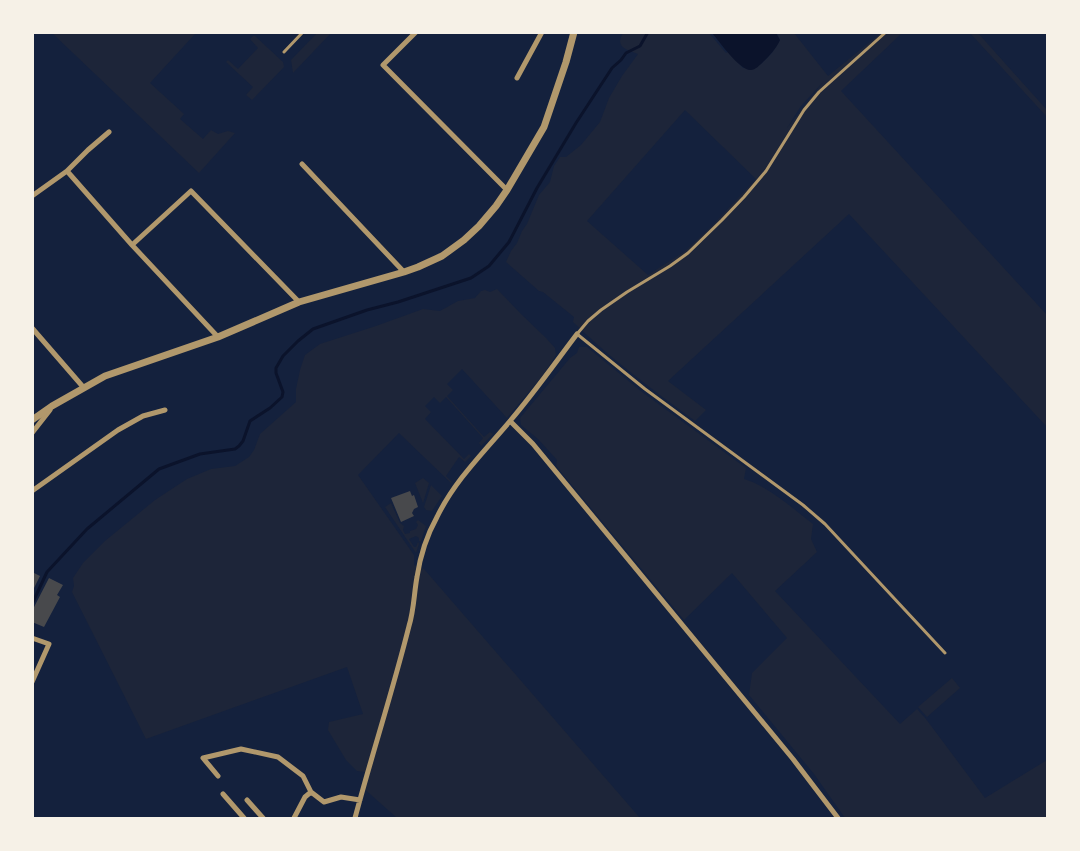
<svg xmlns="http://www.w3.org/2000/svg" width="1080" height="851" font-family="Ubuntu,sans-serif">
  <rect width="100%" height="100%" fill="#14213d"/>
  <path fill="#1d2539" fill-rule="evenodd" d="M 318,32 L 331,33 L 293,73 L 291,60 Z
    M 52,33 L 194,33 L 195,34 L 150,83 L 184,114 L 180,119 L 203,139 L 211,130 L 218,134 L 228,131 L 235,133 L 199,173 Z
    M 623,33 L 709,33 L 726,53 L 728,52 L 743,68 L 761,64 L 772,53 L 780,40 L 777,33 L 794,33 L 828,76 L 881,33 L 902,33 L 841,91 L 1047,315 L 1047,427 L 849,214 L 668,381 L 706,410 L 695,421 C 653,390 611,359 573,322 L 574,317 L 543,292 L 539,291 L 506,262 L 511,251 L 517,243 L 522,231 L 527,224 L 539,195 L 550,182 L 554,166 L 560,157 L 566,157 L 581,145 L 600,122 L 609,98 L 622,76 L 638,54 C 628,50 614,48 623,33 ZM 824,81 L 787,128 L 801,106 ZM 685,110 L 756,179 L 710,228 L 684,252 L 648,275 L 587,221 Z
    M 970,33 L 978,33 L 1047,110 L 1047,117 Z
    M 253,36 L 255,36 L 283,62 L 284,67 L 252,100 L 246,95 L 253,87 L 226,62 L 228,60 L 238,69 L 258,48 L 250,39 Z
    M 497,289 L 521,314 L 546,338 L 555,348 L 556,355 L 544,374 L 507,418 L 462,369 L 447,384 L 453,390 L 447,396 L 484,437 L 490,432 L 493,434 L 481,446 L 479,443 L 483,438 L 446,397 L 440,403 L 434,397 L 425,406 L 431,412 L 425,419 L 464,459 L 469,454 L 471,456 L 465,462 L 459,457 L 446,476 L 452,482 L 451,483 L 399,433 L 358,475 L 414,555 L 414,565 L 424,569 L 640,818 L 397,818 L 361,786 L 365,772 L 357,771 L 346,760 L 328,730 L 329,722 L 363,714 L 347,667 L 146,739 L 72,592 L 74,586 L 73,578 L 83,563 L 105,541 L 155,500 L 187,479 L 211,469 L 235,466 L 249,457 L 254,450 L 260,434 L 296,402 L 296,389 L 300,370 L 305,355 L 320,344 L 376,326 L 423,309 L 440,311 L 458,301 L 475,298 L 481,291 L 485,290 L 490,292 Z
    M 579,347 L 587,347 L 642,392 L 746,468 L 744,479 C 770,487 792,508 813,524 L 811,539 L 817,552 L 775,591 L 900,724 L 917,709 L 926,719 L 985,798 L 1047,760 L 1047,818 L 845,818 L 814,774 L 749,695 L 752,673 L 787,638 L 732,573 L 684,620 L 556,466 L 557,460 L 538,439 L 521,425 L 520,418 L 570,358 L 577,353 Z
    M 423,478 L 429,483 L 423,503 L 415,483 Z
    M 431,485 L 442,496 L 432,511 L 426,510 L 424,507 Z
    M 391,503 L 400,523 L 404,526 L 403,530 L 405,534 L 410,533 L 410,531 L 416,529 L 418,525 L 416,522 L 418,520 L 426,526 L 421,541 L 419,541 L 419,538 L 416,536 L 409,539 L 414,547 L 416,547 L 418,542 L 419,544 L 416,553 L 385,507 Z
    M 952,678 L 960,688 L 927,717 L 918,707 Z"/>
  <path fill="#0b132b" d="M 712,33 L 776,33 L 780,40 C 776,49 770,55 763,62 C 760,65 755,70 751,70 C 740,71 719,41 712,33 Z"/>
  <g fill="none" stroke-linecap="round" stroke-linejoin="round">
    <path stroke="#0b132b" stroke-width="3" d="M 32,604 L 47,572 L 87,529 L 159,469 L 200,454 L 235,449 L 239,446 L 243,441 L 250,421 L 270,408 L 282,397 L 283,392 L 276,373 L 276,368 L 283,356 L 298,341 L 313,329 L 367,310 L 398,302 L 471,278 L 489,266 L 509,242 L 537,188 L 576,123 L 612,68 L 621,60 L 626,53 L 640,46 L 648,32"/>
  </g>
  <path fill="#48494c" d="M 410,491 L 412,496 L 414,495 L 418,507 L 414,509 L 412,513 L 414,516 L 401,522 L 391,498 Z
    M 32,572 L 40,576 L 32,592 Z
    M 49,578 L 63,585 L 57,595 L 60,597 L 44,627 L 32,622 L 32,611 Z"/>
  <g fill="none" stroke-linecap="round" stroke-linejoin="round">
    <path stroke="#b1986c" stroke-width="3" d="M 886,32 L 819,92 L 804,110 L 766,171 L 744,197 L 722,220 L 688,253 L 670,266 L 627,292 L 601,310 L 588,321 L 577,334 L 645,389 L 803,505 L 825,524 L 945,653
      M 284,52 L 303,32"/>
    <path stroke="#b1986c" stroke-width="5" d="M 416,32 L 383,65 L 507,190
      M 517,78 L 542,32
      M 302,164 L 404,272
      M 67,171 L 88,150 L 109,132
      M 32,196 L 67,171 L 132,245 L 218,337
      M 132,245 L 191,191 L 299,302
      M 32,328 L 84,388
      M 510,421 L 533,444 L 793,759 L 838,818
      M 32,433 L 50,410
      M 32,491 L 118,430 L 143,416 L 165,410
      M 32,638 L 49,644 L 32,682
      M 218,776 L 203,758 L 241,749 L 278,757 L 303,776 L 311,792 L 324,802 L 341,797 L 360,800
      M 223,794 L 244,818
      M 247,800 L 263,818
      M 294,818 L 305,797 L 311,792
      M 355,818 C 372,754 393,690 409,626 C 414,610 414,593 417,577 C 420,557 427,535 437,517 C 455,480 484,452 510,421 C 534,393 555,363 577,334"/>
    <path stroke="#b1986c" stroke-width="7" d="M 32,420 L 52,406 L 105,376 L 218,337 L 299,302 L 404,272 L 418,267 L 442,256 L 464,240 L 479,226 L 496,206 L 507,190 L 544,127 L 566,62 L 574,32"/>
  </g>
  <rect width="1080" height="851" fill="none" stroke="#f6f1e7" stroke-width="68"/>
</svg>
